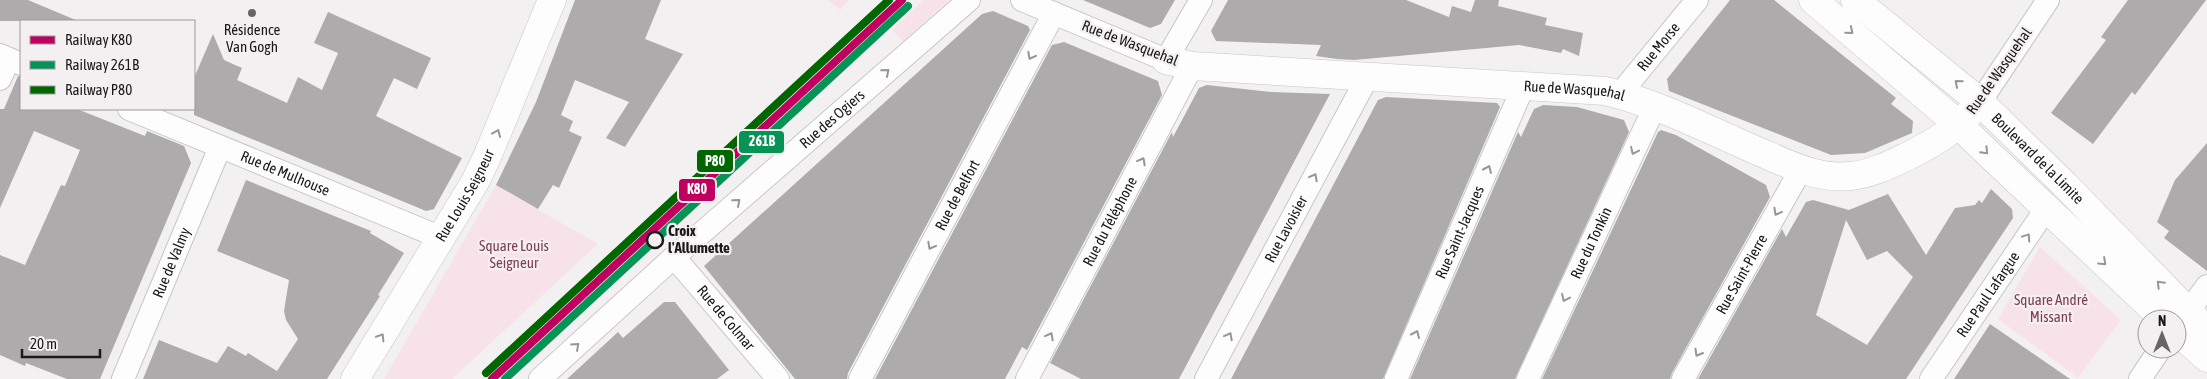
<svg xmlns="http://www.w3.org/2000/svg" width="2207" height="379" font-family="'Asap Condensed',sans-serif">
  <rect width="100%" height="100%" fill="#f3f0f1"/>
  <path fill="#f8e2ea" d="M 828,0 L 849,0 L 840,10 Z
    M 923,0 L 949,0 L 903,41 L 892,30 Z
    M 496,185 L 598,244 L 452,379 L 384,379 Z
    M 2040,247 L 2121,320 L 2078,378 L 1998,319 Z"/>
  <path fill="#aeabac" fill-rule="evenodd" d="M 0,0 L 28,0 L 78,21 L 0,21 Z
    M 575,0 L 661,0 L 645,39 L 683,54 L 625,147 L 606,138 L 629,102 L 575,80 L 561,115 L 573,121 L 569,131 L 582,137 L 559,188 L 553,185 L 538,209 L 496,185 L 536,102 Z
    M 1083,0 L 1175,0 L 1161,24 L 1150,28 Z
    M 1228,0 L 1406,0 L 1449,17 L 1452,6 L 1471,12 L 1475,0 L 1499,0 L 1498,6 L 1547,18 L 1545,25 L 1583,33 L 1579,56 L 1563,49 L 1561,53 L 1519,45 L 1354,60 L 1337,59 L 1316,56 L 1321,45 L 1216,41 L 1211,31 Z
    M 1730,0 L 1774,0 L 1896,98 L 1891,104 L 1913,121 L 1912,133 L 1865,153 L 1831,155 L 1669,91 L 1667,79 Z
    M 2128,0 L 2206,0 L 2135,95 L 2132,92 L 2093,144 L 2051,113 L 2106,40 L 2101,37 Z
    M 993,11 L 1028,26 L 1030,30 L 848,373 L 847,379 L 795,379 L 704,266 L 982,14 Z
    M 328,12 L 431,58 L 417,89 L 394,78 L 376,116 L 462,158 L 434,209 L 426,211 L 194,115 L 194,78 L 213,34 L 224,60 L 242,68 L 237,80 L 287,103 L 298,77 L 322,90 L 338,53 L 314,43 Z
    M 1064,42 L 1158,81 L 1162,95 L 1027,350 L 1022,347 L 1005,379 L 875,379 L 1052,45 Z
    M 18,76 L 21,77 L 21,109 L 77,109 L 145,136 L 147,131 L 184,146 L 191,163 L 100,379 L 67,379 L 26,363 L 25,366 L 0,355 L 0,255 L 25,265 L 61,185 L 65,186 L 80,150 L 34,131 L 0,208 L 0,109 L 4,109 Z
    M 1207,85 L 1271,92 L 1330,94 L 1179,379 L 1081,379 L 1050,363 L 1172,132 L 1173,137 L 1199,88 Z
    M 1386,97 L 1497,103 L 1500,107 L 1383,379 L 1231,379 L 1378,100 Z
    M 1543,105 L 1577,107 L 1624,120 L 1629,132 L 1515,379 L 1410,379 L 1518,132 L 1521,137 L 1534,109 Z
    M 1661,130 L 1676,135 L 1766,185 L 1770,197 L 1672,373 L 1670,379 L 1542,379 L 1658,132 Z
    M 2207,143 L 2207,271 L 2164,238 L 2169,231 L 2157,222 L 2175,180 Z
    M 246,180 L 371,231 L 370,233 L 404,253 L 378,295 L 380,296 L 327,379 L 143,379 L 159,340 L 217,363 L 228,346 L 246,356 L 248,353 L 277,371 L 298,339 L 286,320 L 284,311 L 289,280 L 217,251 Z
    M 1991,189 L 2012,209 L 2013,218 L 1906,379 L 1698,379 L 1782,229 L 1786,237 L 1806,202 L 1813,200 L 1849,210 L 1888,194 L 1926,255 L 1955,208 L 1975,205 L 1979,200 L 1982,203 ZM 1846,220 L 1867,260 L 1887,251 L 1913,277 L 1867,345 L 1816,315 Z
    M 664,302 L 675,302 L 729,370 L 717,379 L 567,379 L 618,332 L 623,338 Z
    M 1990,324 L 2041,359 L 2070,379 L 1954,379 Z"/>
  <g fill="none" stroke-linecap="round" stroke-linejoin="round">
    <g stroke="#c8c5c6" stroke-width="24">
      <g id="street">
        <path d="M 1022,0 L 1166,60 L 1201,0"/>
        <path d="M 0,55 L 21,64"/>
        <path d="M 0,79 L 9,59"/>
        <path id="s1" d="M 1620,94 L 1697,0"/>
        <path d="M 1980,102 L 2048,0"/>
        <path id="s2" d="M 129,109 L 442,238"/>
        <path id="s3" d="M 674,257 L 778,379"/>
        <path d="M 2188,312 L 2207,286"/>
        <path id="s4" d="M 123,379 L 220,147"/>
        <path id="s5" d="M 540,379 L 674,257 L 969,0"/>
        <path id="s6" d="M 860,379 L 1054,13"/>
        <path id="s7" d="M 1027,379 L 1192,66"/>
        <path id="s8" d="M 1206,379 L 1367,78"/>
        <path id="s9" d="M 1396,379 L 1524,85"/>
        <path id="s10" d="M 1528,379 L 1655,106"/>
        <path id="s11" d="M 1683,379 L 1801,169"/>
        <path id="s12" d="M 1931,379 L 2046,209"/>
        <path d="M 2140,379 L 2160,349"/>
      </g>
    </g>
    <g stroke="#c8c5c6" stroke-width="29">
      <g id="secondary">
        <path d="M 1813,0 L 1959,125 L 1991,156 L 2164,319"/>
        <path id="s13" d="M 1855,0 L 1980,102 L 2064,184 L 2207,331"/>
        <path id="s14" d="M 1166,60 L 1192,66 L 1209,67 L 1605,91 C 1657,103 1705,128 1753,149 C 1784,162 1816,180 1851,176 C 1871,174 1889,165 1908,156 C 1938,141 1958,128 1980,102"/>
        <path d="M 2177,331 L 2207,358"/>
        <path id="s15" d="M 355,379 L 475,182 L 487,157 L 552,0"/>
      </g>
    </g>
    <use href="#street" stroke="#fdfdfd" stroke-width="22"/>
    <use href="#secondary" stroke="#fdfdfd" stroke-width="28"/>
    <g stroke="#f4eff1" stroke-width="11">
      <path id="rail-1" d="M 492,379 L 902,0"/>
    </g>
    <g stroke="#f4eff1" stroke-width="11">
      <path id="rail-2" d="M 505,379 L 908,6"/>
    </g>
    <g stroke="#f4eff1" stroke-width="11">
      <path id="rail-3" d="M 486,373 L 889,0"/>
    </g>
    <use href="#rail-1" stroke="#bf005f" stroke-width="8"/>
    <use href="#rail-2" stroke="#069456" stroke-width="8"/>
    <use href="#rail-3" stroke="#060" stroke-width="8"/>
  </g>
  <defs><path id="oneway-chevron" d="M-2-3.5L2.5 0L-2 3.5" fill="none" stroke-width="1.6" stroke-linecap="round" stroke-linejoin="round" transform="scale(1.25)"/></defs>
  <g stroke="#979696">
    <use href="#oneway-chevron" transform="translate(1850 31) rotate(40)"/>
    <use href="#oneway-chevron" transform="translate(1031 56) rotate(118)"/>
    <use href="#oneway-chevron" transform="translate(886 72) rotate(-41)"/>
    <use href="#oneway-chevron" transform="translate(1958 83) rotate(-140)"/>
    <use href="#oneway-chevron" transform="translate(497 133) rotate(-67)"/>
    <use href="#oneway-chevron" transform="translate(1634 151) rotate(115)"/>
    <use href="#oneway-chevron" transform="translate(1985 151) rotate(46)"/>
    <use href="#oneway-chevron" transform="translate(1142 161) rotate(-62)"/>
    <use href="#oneway-chevron" transform="translate(1488 169) rotate(-66)"/>
    <use href="#oneway-chevron" transform="translate(1314 177) rotate(-62)"/>
    <use href="#oneway-chevron" transform="translate(737 202) rotate(-41)"/>
    <use href="#oneway-chevron" transform="translate(1777 212) rotate(119)"/>
    <use href="#oneway-chevron" transform="translate(2027 237) rotate(-56)"/>
    <use href="#oneway-chevron" transform="translate(931 246) rotate(118)"/>
    <use href="#oneway-chevron" transform="translate(2103 262) rotate(43)"/>
    <use href="#oneway-chevron" transform="translate(2160 284) rotate(-135)"/>
    <use href="#oneway-chevron" transform="translate(1565 298) rotate(115)"/>
    <use href="#oneway-chevron" transform="translate(1416 334) rotate(-66)"/>
    <use href="#oneway-chevron" transform="translate(1050 336) rotate(-62)"/>
    <use href="#oneway-chevron" transform="translate(1229 336) rotate(-62)"/>
    <use href="#oneway-chevron" transform="translate(381 337) rotate(-58)"/>
    <use href="#oneway-chevron" transform="translate(576 346) rotate(-42)"/>
    <use href="#oneway-chevron" transform="translate(1698 353) rotate(120)"/>
  </g>
  <circle fill="#666465" stroke="#f4eff1" stroke-width="2" cx="252" cy="13" r="5"/>
  <circle fill="#f4eff1" stroke="#1a1919" stroke-width="2.5" cx="655" cy="240" r="8"/>
  <g text-anchor="middle" stroke-width="4.5" stroke-linejoin="round" paint-order="stroke">
    <g font-size="15" fill="#1a1919" stroke="#f4eff1">
      <text x="252" y="35">Résidence<tspan x="252" dy="17">Van Gogh</tspan></text>
    </g>
    <g font-size="15" fill="#1a1919" stroke="#f4eff1">
      <text transform="translate(1130 43) rotate(21)" y="5">Rue de Wasquehal</text>
      <text dy="5" stroke="none"><textPath href="#s1" startOffset="61">Rue Morse</textPath></text>
      <text transform="translate(1999 71) rotate(-55)" y="5">Rue de Wasquehal</text>
      <text dy="5" stroke="none"><textPath href="#s14" startOffset="410">Rue de Wasquehal</textPath></text>
      <text dy="5" stroke="none"><textPath href="#s5" startOffset="391">Rue des Ogiers</textPath></text>
      <text dy="5" stroke="none"><textPath href="#s13" startOffset="242">Boulevard de la Limite</textPath></text>
      <text dy="5" stroke="none"><textPath href="#s2" startOffset="169">Rue de Mulhouse</textPath></text>
      <text dy="5" stroke="none"><textPath href="#s15" startOffset="214">Rue Louis Seigneur</textPath></text>
      <text dy="5" stroke="none"><textPath href="#s6" startOffset="208">Rue de Belfort</textPath></text>
      <text dy="5" stroke="none"><textPath href="#s7" startOffset="178">Rue du Téléphone</textPath></text>
      <text dy="5" stroke="none"><textPath href="#s8" startOffset="170">Rue Lavoisier</textPath></text>
      <text dy="5" stroke="none"><textPath href="#s9" startOffset="160">Rue Saint-Jacques</textPath></text>
      <text dy="5" stroke="none"><textPath href="#s10" startOffset="150">Rue du Tonkin</textPath></text>
      <text dy="5" stroke="none"><textPath href="#s4" startOffset="126">Rue de Valmy</textPath></text>
      <text dy="5" stroke="none"><textPath href="#s11" startOffset="120">Rue Saint-Pierre</textPath></text>
      <text dy="5" stroke="none"><textPath href="#s12" startOffset="102">Rue Paul Lafargue</textPath></text>
      <text dy="5" stroke="none"><textPath href="#s3" startOffset="80">Rue de Colmar</textPath></text>
    </g>
    <g font-size="15" font-weight="bold" fill="#1a1919" stroke="#f4eff1" text-anchor="start">
      <text x="668" y="236">Croix<tspan x="668" dy="17">l'Allumette</tspan></text>
    </g>
    <g font-size="15" fill="#7f3d58" stroke="#f4eff1">
      <text x="514" y="251">Square Louis<tspan x="514" dy="17">Seigneur</tspan></text>
      <text x="2051" y="305">Square André<tspan x="2051" dy="17">Missant</tspan></text>
    </g>
  </g>
  <g stroke="#f4eff1" stroke-width="2">
    <rect x="738" y="130" width="47" height="24" rx="5" fill="#069456"/>
    <rect x="696" y="149" width="38" height="24" rx="5" fill="#060"/>
    <rect x="678" y="178" width="38" height="24" rx="5" fill="#bf005f"/>
  </g>
  <g font-size="14" text-anchor="middle" font-weight="bold" fill="#fff">
    <text x="762" y="146">261B</text>
    <text x="715" y="166">P80</text>
    <text x="697" y="194">K80</text>
  </g>
  <rect x="20" y="20" width="175" height="90" fill="#f4eff1" stroke="#9d999b"/>
  <rect x="30" y="36" width="25" height="8" fill="#bf005f" stroke="#9d999b"/>
  <text x="65" y="45" font-size="15" fill="#1a1919">Railway K80</text>
  <rect x="30" y="61" width="25" height="8" fill="#069456" stroke="#9d999b"/>
  <text x="65" y="70" font-size="15" fill="#1a1919">Railway 261B</text>
  <rect x="30" y="86" width="25" height="8" fill="#006600" stroke="#9d999b"/>
  <text x="65" y="95" font-size="15" fill="#1a1919">Railway P80</text>
  <g transform="translate(2162 334)"><circle r="24" fill="#f4eff1" stroke="#9d999b"/>
  <path d="M0-4L9 19L0 12L-9 19Z" fill="#666465"/>
  <text y="-8" font-size="14" font-weight="bold" text-anchor="middle" fill="#1a1919">N</text>
  </g>
  <path d="M22 349v8h78v-8" fill="none" stroke="#1a1919" stroke-width="2.5"/>
  <text x="30" y="349" font-size="15" fill="#1a1919" stroke="#f4eff1" stroke-width="4" paint-order="stroke">20 m</text>
</svg>
